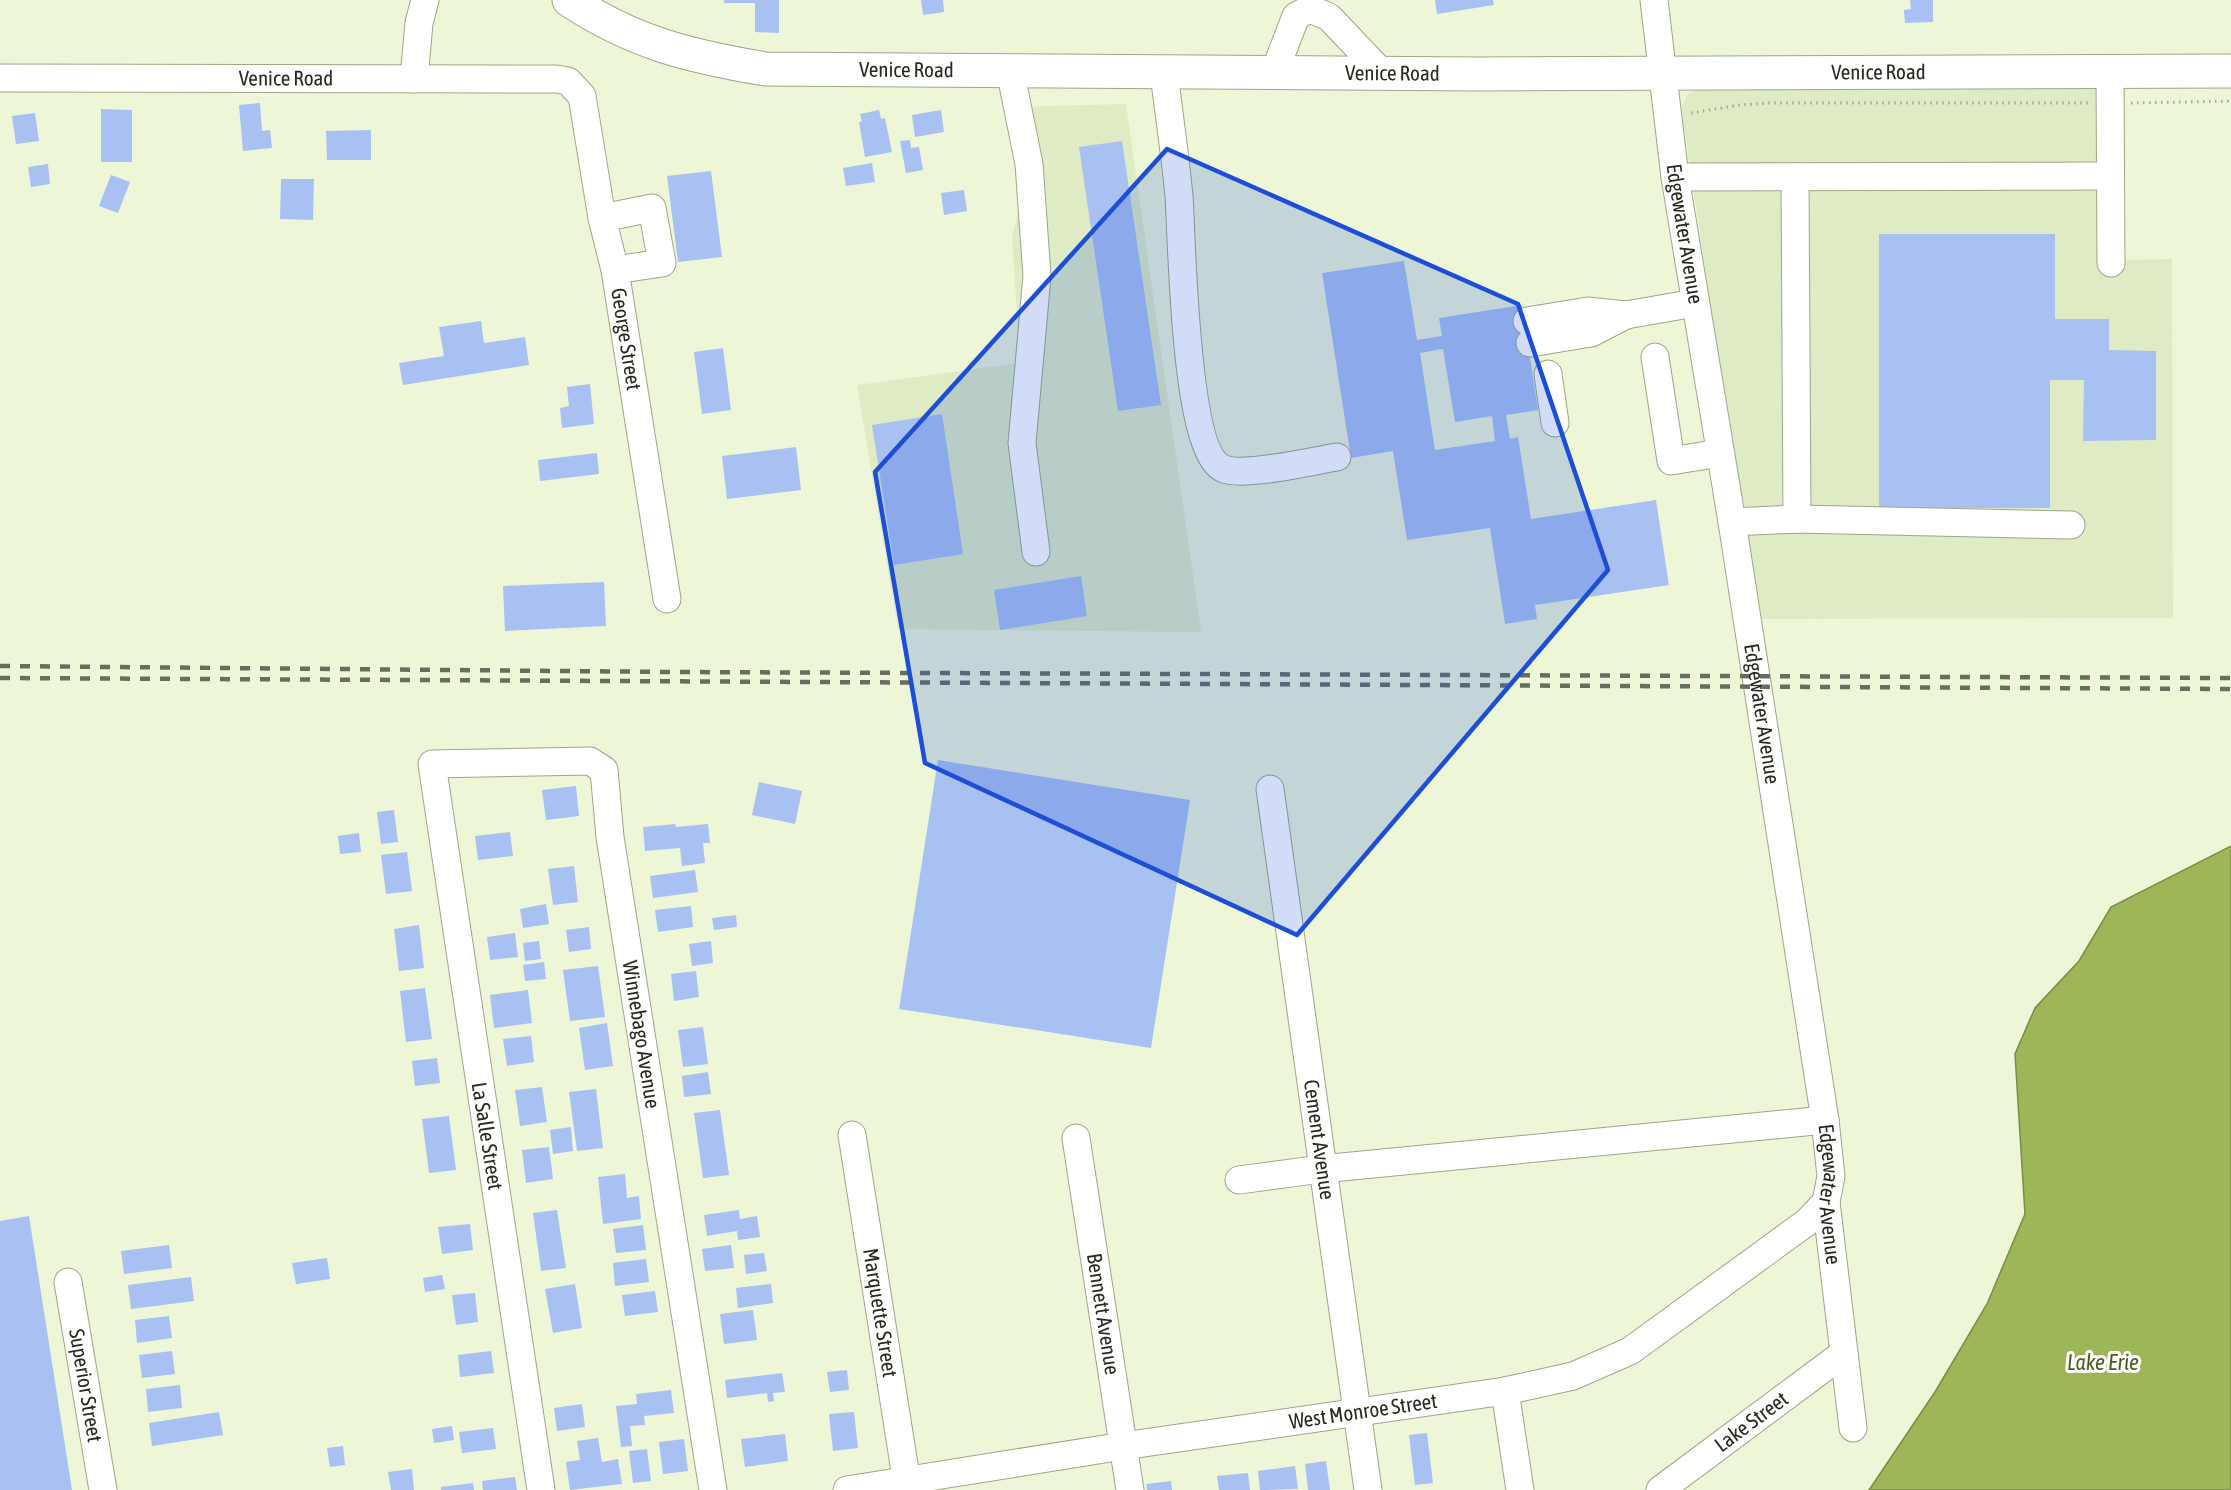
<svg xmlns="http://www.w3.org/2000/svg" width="2231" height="1490" font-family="'Asap Condensed',sans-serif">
  <rect width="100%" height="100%" fill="#edf7d8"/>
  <path fill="#dfebc5" d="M 2119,85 L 2118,260 L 2172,259 L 2173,618 L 1758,619 L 1681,108 L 1688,93 L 1704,88 Z
    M 1126,104 L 1201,632 L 898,629 L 857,385 L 1020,363 L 1012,237 L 1022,196 L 1007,107 Z"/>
  <path fill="#9db657" stroke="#7a8c46" stroke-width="1.5" d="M 2231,846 L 2231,1490 L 1869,1490 L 1935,1392 L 1987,1304 L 2025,1214 L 2015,1054 L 2035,1008 L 2079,961 L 2111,907 Z"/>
  <path fill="#a8c0f2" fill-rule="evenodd" d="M 724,0 L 779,0 L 779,33 L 755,32 L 755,3 L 724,3 Z
    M 921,0 L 943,0 L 944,12 L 923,15 Z
    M 1435,0 L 1493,0 L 1494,5 L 1437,14 Z
    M 1910,0 L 1933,0 L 1933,22 L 1905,23 L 1904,10 L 1911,9 Z
    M 260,103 L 262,131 L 270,130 L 272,148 L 243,151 L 239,105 Z
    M 101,109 L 132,110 L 132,162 L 101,162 Z
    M 879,110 L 881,119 L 885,118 L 892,152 L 865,157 L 859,122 L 862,122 L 860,114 Z
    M 941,110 L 944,132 L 915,137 L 912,115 Z
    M 35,113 L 39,141 L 16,144 L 12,116 Z
    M 371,130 L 371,160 L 327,160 L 326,131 Z
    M 910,140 L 911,148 L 919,147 L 923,170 L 906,173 L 900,141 Z
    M 1122,141 L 1161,405 L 1118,411 L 1079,147 Z
    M 872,163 L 875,182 L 846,186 L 843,168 Z
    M 48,164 L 50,184 L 31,187 L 28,167 Z
    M 711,171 L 722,257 L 678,262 L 667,176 Z
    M 111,175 L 130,182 L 118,213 L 99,206 Z
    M 281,179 L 314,179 L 313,220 L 280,219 Z
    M 964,190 L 967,211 L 944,215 L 941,193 Z
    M 1879,234 L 2055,234 L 2055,319 L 2109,319 L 2109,350 L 2156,351 L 2156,440 L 2083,441 L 2084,380 L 2050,380 L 2050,508 L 1879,508 Z
    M 1404,261 L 1417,340 L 1442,336 L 1439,318 L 1522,305 L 1538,410 L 1506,415 L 1510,439 L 1518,437 L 1531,519 L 1656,500 L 1669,585 L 1535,605 L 1537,619 L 1505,624 L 1490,528 L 1407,540 L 1393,451 L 1351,458 L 1322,273 ZM 1443,349 L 1455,422 L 1492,416 L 1495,441 L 1435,450 L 1420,353 Z
    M 481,321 L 484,343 L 525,337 L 529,365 L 403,385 L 399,363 L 444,356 L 439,327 Z
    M 723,348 L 731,410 L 702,414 L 694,352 Z
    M 590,384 L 594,424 L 562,428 L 560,408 L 569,406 L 567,387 Z
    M 942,414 L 963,554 L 894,565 L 872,425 Z
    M 796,447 L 801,490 L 727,499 L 722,456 Z
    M 597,453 L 599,474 L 540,481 L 538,460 Z
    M 1081,576 L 1087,616 L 1000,630 L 994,590 Z
    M 604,582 L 606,626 L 505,631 L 503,586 Z
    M 938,760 L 1190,800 L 1151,1048 L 899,1009 Z
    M 759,782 L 802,791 L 795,824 L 752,815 Z
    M 576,786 L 579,816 L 546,820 L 542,790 Z
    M 394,810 L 398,842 L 381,844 L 377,812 Z
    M 675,824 L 676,827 L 708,824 L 710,843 L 703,843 L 705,863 L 682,866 L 680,848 L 645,851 L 643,827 Z
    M 510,832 L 513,856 L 478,860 L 475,836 Z
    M 359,833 L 361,852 L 340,854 L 338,836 Z
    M 407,852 L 412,891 L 386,894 L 381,855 Z
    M 574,866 L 578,902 L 553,905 L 548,869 Z
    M 695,870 L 698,892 L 653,898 L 650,876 Z
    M 546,904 L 549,924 L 523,928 L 520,909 Z
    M 691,906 L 693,927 L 658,932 L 655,910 Z
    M 736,915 L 737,927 L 714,930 L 712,918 Z
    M 419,925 L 424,968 L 399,971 L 394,929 Z
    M 589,927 L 591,949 L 569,952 L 566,930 Z
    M 515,933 L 518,957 L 490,960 L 487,937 Z
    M 539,941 L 541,959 L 525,961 L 523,943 Z
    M 711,941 L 713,963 L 692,966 L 689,944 Z
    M 544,962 L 546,979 L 525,981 L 523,965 Z
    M 598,966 L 605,1017 L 570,1021 L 563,970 Z
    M 696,971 L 699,997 L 674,1001 L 671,974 Z
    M 425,988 L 432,1039 L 406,1042 L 400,991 Z
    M 528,990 L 532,1023 L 494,1028 L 490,995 Z
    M 607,1023 L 613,1066 L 585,1070 L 579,1028 Z
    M 703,1027 L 708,1064 L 683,1067 L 678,1030 Z
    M 531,1036 L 534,1062 L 507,1066 L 503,1039 Z
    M 437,1058 L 440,1083 L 415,1086 L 412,1061 Z
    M 708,1072 L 711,1094 L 684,1097 L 682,1076 Z
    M 542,1087 L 547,1122 L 520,1126 L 515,1090 Z
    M 596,1089 L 603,1148 L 577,1151 L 569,1092 Z
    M 720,1110 L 729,1175 L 703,1178 L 694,1113 Z
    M 449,1116 L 456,1170 L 429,1173 L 422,1119 Z
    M 571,1127 L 573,1151 L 553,1154 L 550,1130 Z
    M 549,1147 L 553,1179 L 526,1183 L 522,1150 Z
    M 625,1174 L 627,1198 L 639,1196 L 641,1219 L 603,1224 L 598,1177 Z
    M 557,1210 L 566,1268 L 541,1271 L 533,1213 Z
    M 739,1210 L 740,1219 L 757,1216 L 760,1237 L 738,1240 L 737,1231 L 707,1236 L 704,1215 Z
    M 29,1216 L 72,1490 L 0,1490 L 0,1221 Z
    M 470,1224 L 473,1250 L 442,1254 L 438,1227 Z
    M 643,1225 L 646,1250 L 616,1253 L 613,1229 Z
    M 169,1245 L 172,1268 L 124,1274 L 121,1251 Z
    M 731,1245 L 734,1268 L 705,1271 L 702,1249 Z
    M 764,1253 L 767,1271 L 746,1274 L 744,1255 Z
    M 327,1258 L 330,1279 L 296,1284 L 292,1263 Z
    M 646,1259 L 649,1282 L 615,1286 L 613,1263 Z
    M 442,1275 L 445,1289 L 425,1292 L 423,1278 Z
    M 191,1277 L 194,1301 L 131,1309 L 128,1285 Z
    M 575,1284 L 582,1328 L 553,1333 L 545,1289 Z
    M 771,1284 L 773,1303 L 738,1308 L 736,1288 Z
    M 655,1291 L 658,1312 L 625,1316 L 622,1295 Z
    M 475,1293 L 478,1322 L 456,1325 L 452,1295 Z
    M 753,1310 L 757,1340 L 724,1344 L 720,1314 Z
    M 169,1316 L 172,1338 L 137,1343 L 135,1320 Z
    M 172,1351 L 175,1374 L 142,1378 L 139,1355 Z
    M 491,1351 L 494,1373 L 460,1377 L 458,1355 Z
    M 847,1370 L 849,1390 L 830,1392 L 827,1372 Z
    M 782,1373 L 785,1392 L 773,1393 L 774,1401 L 768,1402 L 767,1393 L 727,1398 L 725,1380 Z
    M 180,1385 L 182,1408 L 148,1412 L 146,1389 Z
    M 671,1390 L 674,1413 L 644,1416 L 645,1425 L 630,1426 L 632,1446 L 621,1447 L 616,1406 L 637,1404 L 636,1394 Z
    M 582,1404 L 585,1427 L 557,1431 L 554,1408 Z
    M 219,1412 L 223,1435 L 152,1446 L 149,1423 Z
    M 854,1412 L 858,1448 L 833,1451 L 829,1414 Z
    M 452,1426 L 454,1440 L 434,1443 L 432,1429 Z
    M 493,1428 L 496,1449 L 462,1453 L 459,1432 Z
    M 1427,1433 L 1433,1483 L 1415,1485 L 1409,1435 Z
    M 785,1434 L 788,1461 L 745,1467 L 741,1439 Z
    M 598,1438 L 602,1462 L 618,1459 L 622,1484 L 570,1490 L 566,1462 L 580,1460 L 577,1441 Z
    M 684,1439 L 688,1471 L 663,1474 L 659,1442 Z
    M 343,1446 L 345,1465 L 330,1467 L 327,1448 Z
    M 647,1449 L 651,1481 L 633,1483 L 629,1451 Z
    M 1326,1461 L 1330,1490 L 1308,1490 L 1305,1464 Z
    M 1295,1466 L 1298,1489 L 1260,1490 L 1258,1471 Z
    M 412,1469 L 414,1490 L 391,1490 L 388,1472 Z
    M 1248,1473 L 1250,1490 L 1219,1490 L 1217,1476 Z
    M 515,1477 L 517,1490 L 483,1490 L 482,1481 Z
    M 1171,1481 L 1172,1490 L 1147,1490 L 1146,1484 Z
    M 473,1483 L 474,1490 L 441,1490 L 441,1487 Z"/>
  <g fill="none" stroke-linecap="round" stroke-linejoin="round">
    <g stroke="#9da689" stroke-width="29">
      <g id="minor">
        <path id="s1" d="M 1654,0 L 1675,177 L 1732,522 L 1825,1120 L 1831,1176 L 1826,1202 L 1853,1428"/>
        <path d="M 1010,70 L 1029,164 L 1037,276 L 1022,443 L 1036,552"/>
        <path d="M 2110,71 L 2111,263"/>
        <path d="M 1164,73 C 1169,114 1175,155 1179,196 C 1182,239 1184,454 1224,469 C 1245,477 1312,461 1337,457"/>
        <path d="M 1274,73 L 1296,16 L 1310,9 L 1329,17 L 1383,74"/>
        <path id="s2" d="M 0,78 L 556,79 L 568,81 L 582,96 L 602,218 L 615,270 L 667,599"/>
        <path d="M 414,79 L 419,23 L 425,0"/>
        <path d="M 1675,177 L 2109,176"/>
        <path d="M 1795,177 L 1797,519"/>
        <path d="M 602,218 L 652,208 L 662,263 L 615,270"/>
        <path d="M 1626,315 L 1695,303"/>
        <path d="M 1527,321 L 1588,311 L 1626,315 L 1591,333 L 1530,343"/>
        <path d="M 1655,357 L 1671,461 L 1720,453"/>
        <path d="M 1548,374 L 1555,423"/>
        <path d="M 1732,522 L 1797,519 L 2071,525"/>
        <path id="s3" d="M 1270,789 L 1368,1490"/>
        <path id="s4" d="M 852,1135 L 908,1490"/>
        <path id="s5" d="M 1076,1138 L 1130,1490"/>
        <path d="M 1239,1180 L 1321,1169 L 1825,1120"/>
        <path id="s6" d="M 68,1282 L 103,1490"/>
        <path d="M 1505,1391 L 1520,1490"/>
        <path id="s7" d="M 541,1490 L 432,764 L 590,761 L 604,770 L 610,837 L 713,1490"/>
        <path id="s8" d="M 847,1490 L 1123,1446 L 1505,1391 L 1573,1376 L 1630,1351 L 1807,1222 L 1826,1202"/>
        <path id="s9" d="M 1660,1490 L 1844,1353"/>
      </g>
    </g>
    <g stroke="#9da689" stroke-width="35">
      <g id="major">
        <path id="s10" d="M 569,0 C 634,43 689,56 765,69 L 1476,74 L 2231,71"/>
      </g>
    </g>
    <path stroke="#a1a991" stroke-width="3" stroke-dasharray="1.5 4.5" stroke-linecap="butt" d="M 2131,103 L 2231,101
      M 1691,113 L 1740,105 L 1769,103 L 2088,103"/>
    <use href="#minor" stroke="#fff" stroke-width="27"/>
    <use href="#major" stroke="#fff" stroke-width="33"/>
    <path stroke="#686e5c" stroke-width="4.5" stroke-dasharray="10 10" stroke-linecap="butt" d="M 0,666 L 672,672 L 2231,678
      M 0,678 L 2231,689"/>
  </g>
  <path fill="#1d4ed8" fill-opacity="0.2" stroke="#1d4ed8" stroke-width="4.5" stroke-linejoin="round" d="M 1167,149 L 1518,304 L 1608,570 L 1297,935 L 925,763 L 875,472 Z"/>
  <g text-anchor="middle" stroke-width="6" stroke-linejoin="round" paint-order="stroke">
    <g font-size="21" fill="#272b1f" stroke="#fff">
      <text dy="7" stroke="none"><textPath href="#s10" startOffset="351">Venice Road</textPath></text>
      <text dy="7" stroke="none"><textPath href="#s10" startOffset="1323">Venice Road</textPath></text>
      <text dy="7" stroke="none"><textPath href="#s10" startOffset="837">Venice Road</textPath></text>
      <text dy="7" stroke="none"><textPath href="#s2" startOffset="286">Venice Road</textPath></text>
      <text dy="7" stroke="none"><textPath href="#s1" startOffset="236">Edgewater Avenue</textPath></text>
      <text dy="7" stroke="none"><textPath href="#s2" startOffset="836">George Street</textPath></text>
      <text dy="7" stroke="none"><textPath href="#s1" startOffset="722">Edgewater Avenue</textPath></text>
      <text dy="7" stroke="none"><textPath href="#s7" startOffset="1176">Winnebago Avenue</textPath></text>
      <text transform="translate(487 1136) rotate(81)" y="7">La Salle Street</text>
      <text dy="7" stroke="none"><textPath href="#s3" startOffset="354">Cement Avenue</textPath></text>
      <text dy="7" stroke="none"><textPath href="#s1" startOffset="1208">Edgewater Avenue</textPath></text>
      <text dy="7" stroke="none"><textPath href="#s4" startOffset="180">Marquette Street</textPath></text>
      <text dy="7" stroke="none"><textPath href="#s5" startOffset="178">Bennett Avenue</textPath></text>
      <text dy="7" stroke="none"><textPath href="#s6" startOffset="105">Superior Street</textPath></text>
      <text dy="7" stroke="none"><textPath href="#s8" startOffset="522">West Monroe Street</textPath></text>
      <text dy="7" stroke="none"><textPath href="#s9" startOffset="114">Lake Street</textPath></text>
    </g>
    <g font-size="22" font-style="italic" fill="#4d5d1a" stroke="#fff">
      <text x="2103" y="1370">Lake Erie</text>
    </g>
  </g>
</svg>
